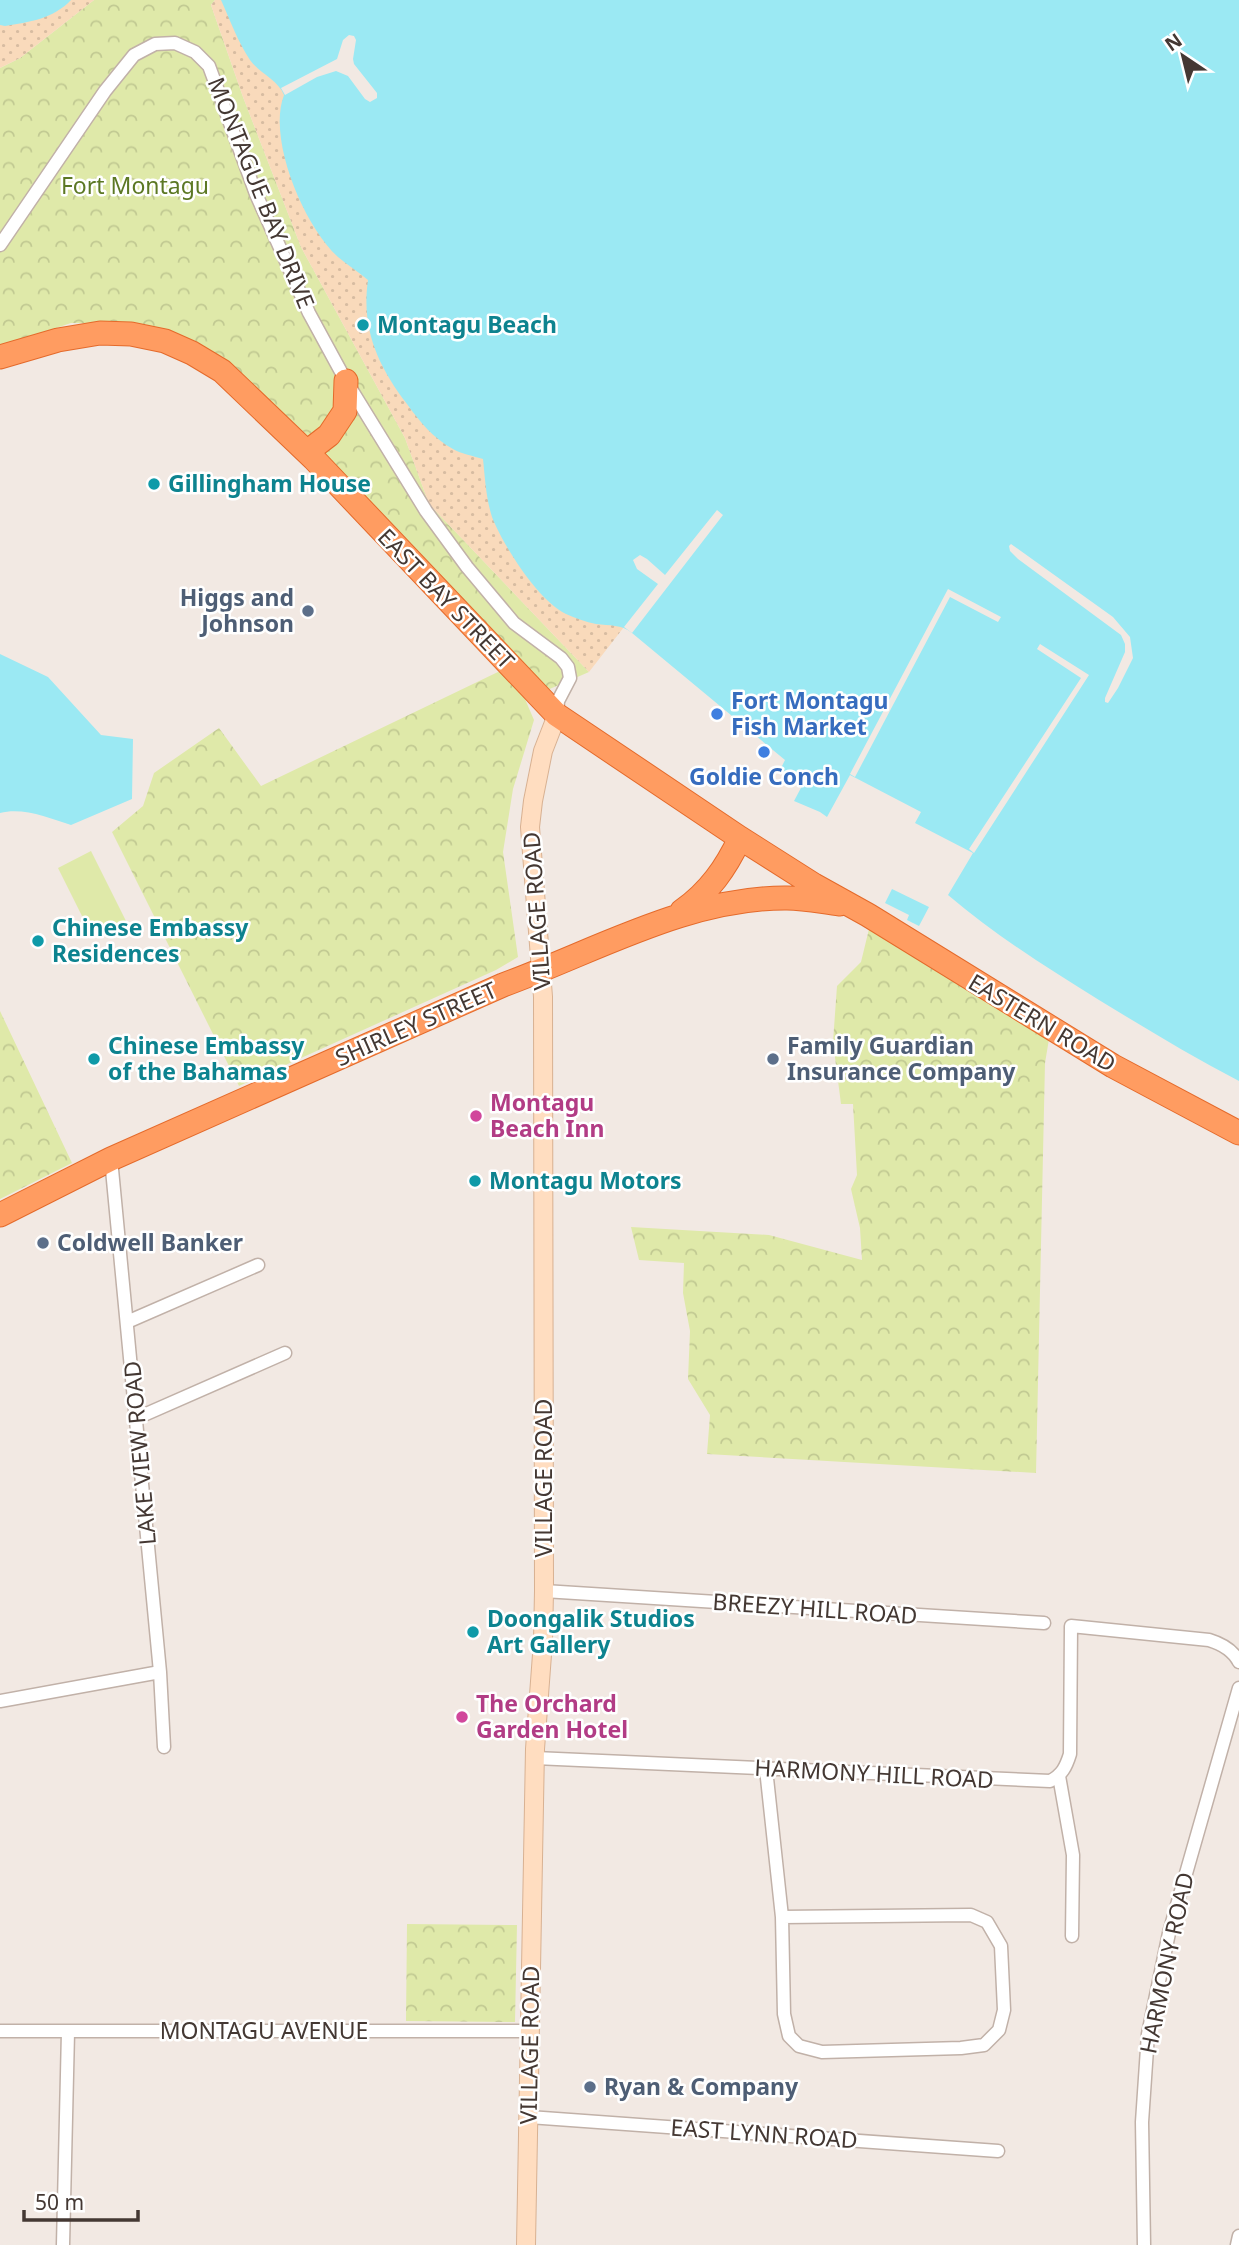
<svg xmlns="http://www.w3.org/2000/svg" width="1239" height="2245" font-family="'Noto Sans',sans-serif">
  <defs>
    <pattern id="forest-crowns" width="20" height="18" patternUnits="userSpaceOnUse" patternTransform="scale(1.75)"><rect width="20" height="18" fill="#dfe9a9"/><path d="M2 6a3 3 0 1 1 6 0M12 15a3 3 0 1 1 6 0" fill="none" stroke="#c1c992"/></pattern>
    <pattern id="sand-dots" width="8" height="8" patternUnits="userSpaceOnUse" patternTransform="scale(1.75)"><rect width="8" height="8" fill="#f9dabb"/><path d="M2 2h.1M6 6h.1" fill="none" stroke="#d7bca1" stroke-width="1.8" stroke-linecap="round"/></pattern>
  </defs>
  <rect width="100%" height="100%" fill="#f2e9e3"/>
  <path fill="url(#forest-crowns)" d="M 94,0 L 215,0 L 211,5 L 243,97 L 301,247 L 405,438 L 429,504 L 589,672 L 545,691 L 307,435 L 223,357 L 145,324 L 71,323 L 0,347 L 0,68 L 20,58 Z
    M 500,671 L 525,699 L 534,720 L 513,789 L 503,852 L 518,957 L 496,970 L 239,1086 L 112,832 L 143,806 L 154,773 L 219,728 L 261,786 Z
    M 869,929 L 1049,1039 L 1045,1063 L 1036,1473 L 707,1454 L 710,1415 L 688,1379 L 690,1331 L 683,1293 L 684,1263 L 639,1260 L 631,1227 L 769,1235 L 862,1260 L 860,1228 L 851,1189 L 857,1175 L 853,1104 L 841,1104 L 833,1042 L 837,986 L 861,962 Z
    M 0,1011 L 72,1163 L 0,1199 Z
    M 407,1924 L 517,1925 L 515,2022 L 406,2021 Z"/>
  <path fill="url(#sand-dots)" d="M 43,0 L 94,0 L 20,58 L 0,68 L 0,5 Z
    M 215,0 L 241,0 L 272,62 L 366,264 L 479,450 L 624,627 L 589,672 L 429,504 L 405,438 L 301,247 L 243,97 L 211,5 Z"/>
  <path fill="#dfe9a9" d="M 91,851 L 126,921 L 93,938 L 58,868 Z"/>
  <path fill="#9be9f3" d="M 0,0 L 71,0 C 53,19 29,22 5,26 L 0,25 Z
    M 221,0 L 1239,0 L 1239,1081 C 1191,1056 1145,1028 1099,1000 C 1046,967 995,935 948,895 L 973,853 L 915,823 L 921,812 L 850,775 L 827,817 L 820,812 L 794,801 L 802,786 L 780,770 L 785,760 L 632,633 C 621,624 610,626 596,624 C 586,622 575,618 566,614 C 538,601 503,545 492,517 C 486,498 485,478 483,459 C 474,456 461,454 453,449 C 433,438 420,422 407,404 C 378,366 361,329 368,280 C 359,272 347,265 338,257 C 304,226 267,139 284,95 C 278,80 259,73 250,60 C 238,42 230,20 221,0 Z
    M 0,654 L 48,677 L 101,735 L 133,739 L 132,799 L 71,825 C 49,818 23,807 0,813 Z
    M 892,889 L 929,907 L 919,926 L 907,920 L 909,915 L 885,903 Z"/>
  <path fill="#f2e9e3" d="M 349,35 L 354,36 L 356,40 L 353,59 L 354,64 L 377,93 L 377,98 L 370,102 L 365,99 L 348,76 L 336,71 L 317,77 L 285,95 L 281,88 L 337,59 L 343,40 Z
    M 717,510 L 723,515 L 632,633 L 624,627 L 658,584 L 637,569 L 633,560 L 640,555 L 647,559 L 665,575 Z
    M 1011,544 L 1113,617 L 1130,637 L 1133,658 L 1118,688 L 1108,703 L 1105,702 L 1105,698 L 1125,652 L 1125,644 L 1121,635 L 1018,559 L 1010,551 L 1009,546 Z
    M 948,589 L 1001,617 L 998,622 L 950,597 L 855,777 L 850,774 Z
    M 1040,644 L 1089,675 L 974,853 L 969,849 L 1081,678 L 1037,649 Z"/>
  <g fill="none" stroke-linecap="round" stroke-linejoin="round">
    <g stroke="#c1b1a8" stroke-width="15">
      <path id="street" d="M 0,245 L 105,91 L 134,55 L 155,44 L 175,43 L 195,52 L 209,66 L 256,194 L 309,313 L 346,381 L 426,511 L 467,567 L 514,623 L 561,658 L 568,667 L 570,678 L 558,701 L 557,715
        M 111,1159 L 160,1672 L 164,1747
        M 127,1322 L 258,1265
        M 137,1418 L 285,1353
        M 544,1591 L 1044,1623
        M 0,1701 L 160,1672
        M 535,1758 L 1050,1781 C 1062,1775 1066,1767 1070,1754 L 1071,1626 L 1209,1640 C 1222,1644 1233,1650 1239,1662
        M 766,1769 L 782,1917 L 784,2014 L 789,2036 L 799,2046 L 822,2052 L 961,2048 L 984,2045 L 999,2030 L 1004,2010 L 1001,1946 L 987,1922 L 971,1915 L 782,1917
        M 1059,1776 L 1073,1855 L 1072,1936
        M 0,2031 L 529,2031
        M 529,2117 L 998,2151
        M 63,2245 L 68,2032
        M 1144,2245 L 1142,2122 L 1148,2034 L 1169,1933 L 1239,1688
        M 1237,2245 L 1239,2236"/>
    </g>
    <g stroke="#d8b192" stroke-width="20">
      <path id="secondary" d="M 526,2245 L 535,1749 L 543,1641 L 544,1591 L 543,997 L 530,827 L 533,801 L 543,751 L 557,715"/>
    </g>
    <g stroke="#e46a2b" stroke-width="25">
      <path id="highway" d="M 0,357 L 58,340 L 100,333 L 131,334 L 165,341 L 192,353 L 222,371 L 314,459 L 557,715 L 740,838 L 814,885 L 868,915 L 1113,1066 L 1239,1133
        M 307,452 L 329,435 L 345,411 L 346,381
        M 682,911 C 709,892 726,868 740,838
        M 0,1215 L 111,1159 L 503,985 C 594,952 688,897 787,898 C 805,898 823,902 840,904"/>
    </g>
    <use href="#street" stroke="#fff" stroke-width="12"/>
    <use href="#secondary" stroke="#ffddc0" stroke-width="18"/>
    <use href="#highway" stroke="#ff9c61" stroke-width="23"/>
  </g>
  <g fill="#0f9aa8" stroke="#fff" stroke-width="2.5">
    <circle cx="363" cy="325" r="7"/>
    <circle cx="154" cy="484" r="7"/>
    <circle cx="38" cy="941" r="7"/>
    <circle cx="94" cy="1059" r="7"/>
    <circle cx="475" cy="1181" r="7"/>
    <circle cx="473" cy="1632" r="7"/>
  </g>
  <g fill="#5c6f8a" stroke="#fff" stroke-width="2.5">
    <circle cx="308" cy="611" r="7"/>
    <circle cx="773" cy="1059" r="7"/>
    <circle cx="43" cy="1243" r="7"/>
    <circle cx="590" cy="2087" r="7"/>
  </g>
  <g fill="#3f7fe0" stroke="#fff" stroke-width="2.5">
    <circle cx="717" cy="714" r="7"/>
    <circle cx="764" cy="752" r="7"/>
  </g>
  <g fill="#d1479c" stroke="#fff" stroke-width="2.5">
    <circle cx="476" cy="1116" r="7"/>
    <circle cx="462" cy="1717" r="7"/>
  </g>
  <g text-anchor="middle" stroke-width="5" stroke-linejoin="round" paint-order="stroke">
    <g font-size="23" fill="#5c7824" stroke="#fff">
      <text x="135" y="194">Fort Montagu</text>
    </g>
    <g font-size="23" fill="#443833" stroke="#fff">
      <text transform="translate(261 193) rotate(68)" y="8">MONTAGUE BAY DRIVE</text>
      <text transform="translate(446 599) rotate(46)" y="8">EAST BAY STREET</text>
      <text transform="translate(537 911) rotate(-94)" y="8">VILLAGE ROAD</text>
      <text transform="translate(1042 1023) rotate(31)" y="8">EASTERN ROAD</text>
      <text transform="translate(416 1024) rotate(-24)" y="8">SHIRLEY STREET</text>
      <text transform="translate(140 1453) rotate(-95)" y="8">LAKE VIEW ROAD</text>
      <text transform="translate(544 1478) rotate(-90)" y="8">VILLAGE ROAD</text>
      <text transform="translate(815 1609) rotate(4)" y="8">BREEZY HILL ROAD</text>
      <text transform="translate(874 1774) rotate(3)" y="8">HARMONY HILL ROAD</text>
      <text transform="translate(1167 1963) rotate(-78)" y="8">HARMONY ROAD</text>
      <text x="264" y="2039">MONTAGU AVENUE</text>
      <text transform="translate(530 2045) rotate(-89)" y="8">VILLAGE ROAD</text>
      <text transform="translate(764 2134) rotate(4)" y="8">EAST LYNN ROAD</text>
    </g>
    <g font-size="23" font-weight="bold" fill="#0d838f" stroke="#fff" text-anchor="start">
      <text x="377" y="333">Montagu Beach</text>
      <text x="168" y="492">Gillingham House</text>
      <text x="52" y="936">Chinese Embassy<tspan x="52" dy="26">Residences</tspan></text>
      <text x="108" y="1054">Chinese Embassy<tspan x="108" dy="26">of the Bahamas</tspan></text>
      <text x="489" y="1189">Montagu Motors</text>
      <text x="487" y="1627">Doongalik Studios<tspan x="487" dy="26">Art Gallery</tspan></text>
    </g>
    <g font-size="23" font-weight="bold" fill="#4e5e75" stroke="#fff" text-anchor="start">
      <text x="294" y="606" text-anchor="end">Higgs and<tspan x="294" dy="26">Johnson</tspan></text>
      <text x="787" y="1054">Family Guardian<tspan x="787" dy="26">Insurance Company</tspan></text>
      <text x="57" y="1251">Coldwell Banker</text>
      <text x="604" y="2095">Ryan &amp; Company</text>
    </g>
    <g font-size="23" font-weight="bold" fill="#366cbe" stroke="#fff" text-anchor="start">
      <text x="731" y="709">Fort Montagu<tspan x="731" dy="26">Fish Market</tspan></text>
      <text x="764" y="785" text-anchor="middle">Goldie Conch</text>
    </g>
    <g font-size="23" font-weight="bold" fill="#b23c85" stroke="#fff" text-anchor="start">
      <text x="490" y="1111">Montagu<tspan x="490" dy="26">Beach Inn</tspan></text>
      <text x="476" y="1712">The Orchard<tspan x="476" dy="26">Garden Hotel</tspan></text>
    </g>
  </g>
  <g transform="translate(1183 56) rotate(325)" stroke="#ffffff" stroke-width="5" paint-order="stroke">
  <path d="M0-5L12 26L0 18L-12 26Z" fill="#443833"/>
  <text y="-10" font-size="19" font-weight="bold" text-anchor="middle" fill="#443833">N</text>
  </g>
  <path d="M24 2210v10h114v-10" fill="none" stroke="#443833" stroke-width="3.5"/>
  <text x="35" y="2210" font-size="21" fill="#443833" stroke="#ffffff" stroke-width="5" paint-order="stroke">50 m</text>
</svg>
